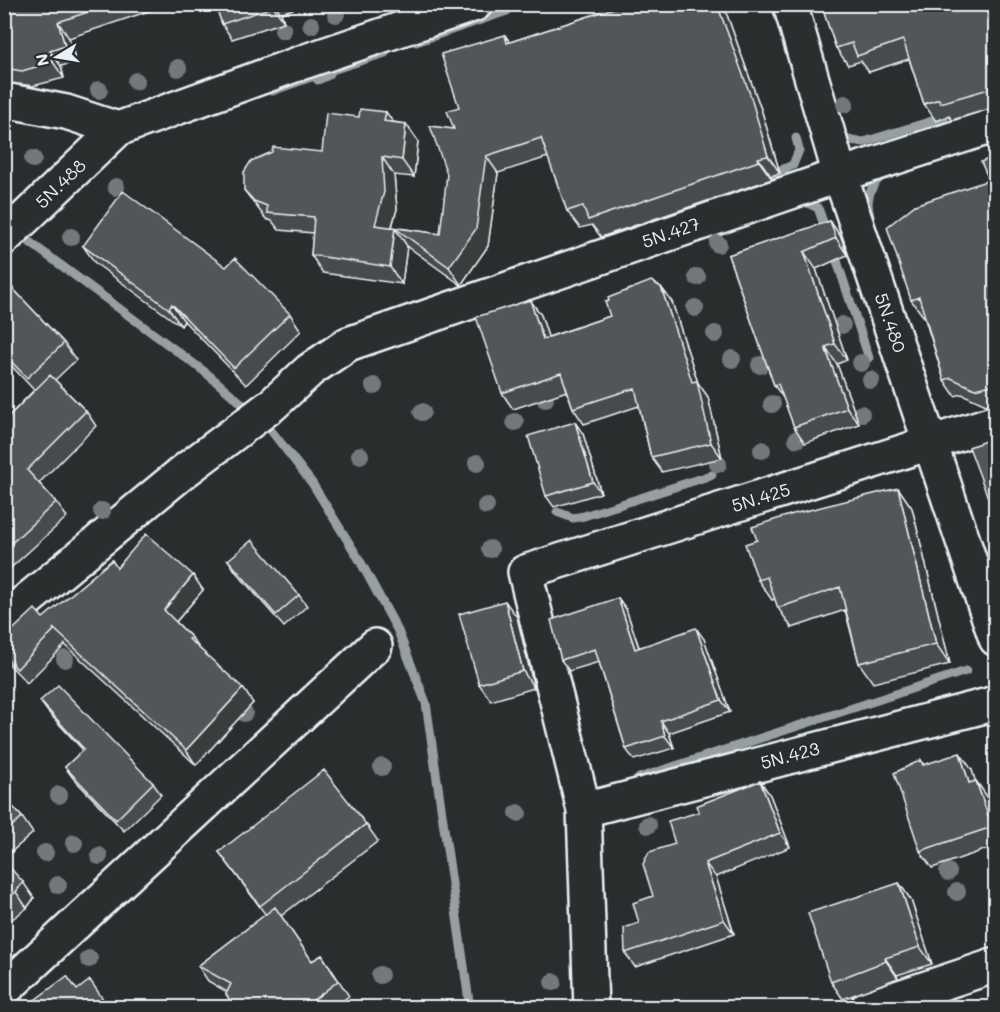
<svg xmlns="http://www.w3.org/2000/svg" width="1000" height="1012" font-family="Mali,sans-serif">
  <rect width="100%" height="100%" fill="#2a2d2e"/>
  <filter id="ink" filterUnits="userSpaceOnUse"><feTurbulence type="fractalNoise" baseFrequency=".0167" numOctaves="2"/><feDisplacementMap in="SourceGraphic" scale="12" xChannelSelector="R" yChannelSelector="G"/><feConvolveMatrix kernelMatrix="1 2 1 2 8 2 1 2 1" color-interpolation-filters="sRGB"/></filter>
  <g filter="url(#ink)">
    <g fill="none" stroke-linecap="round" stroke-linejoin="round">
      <path stroke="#989fa3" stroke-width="9" d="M 416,42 L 507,11
        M 272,91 L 314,76 L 318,80 L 329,75 L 332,70 L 385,53
        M 839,129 L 848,140 L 864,142 L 945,117
        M 770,175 L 793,165 L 799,150 L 796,138
        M 801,200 L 818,208 L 827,233
        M 870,216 C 865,200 870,184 885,174
        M 16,232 L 205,372 L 266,424 L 312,483 L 359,559 L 398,631 L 426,703 L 470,1008
        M 833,249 L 869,358
        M 557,512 L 573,518 L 584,516 L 712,475
        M 983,714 L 989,718 L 996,738
        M 639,778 L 966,671"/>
      <g stroke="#e8f1f8" stroke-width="38">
        <path id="minor" d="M 790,4 L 840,175 L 996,639
          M 4,100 L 66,112 L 118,129 L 303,62 L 475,4
          M 4,238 L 118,129
          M 4,619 L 183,472 L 272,405 L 310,370 L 348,344 L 840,175 L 996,125
          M 584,810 L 996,703
          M 4,990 L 375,646
          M 591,1008 L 584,810 L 525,572 L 996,422
          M 867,1008 L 996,965"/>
      </g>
      <use href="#minor" stroke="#2a2d2e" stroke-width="33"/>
    </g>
    <g fill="#73787b">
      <circle cx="336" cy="14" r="9"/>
      <circle cx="311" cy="25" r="9"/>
      <circle cx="283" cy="30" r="9"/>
      <circle cx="178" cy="68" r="9"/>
      <circle cx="136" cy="81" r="9"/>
      <circle cx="99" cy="90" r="9"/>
      <circle cx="845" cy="104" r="9"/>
      <circle cx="33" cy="159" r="9"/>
      <circle cx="116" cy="187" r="9"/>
      <circle cx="71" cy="237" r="9"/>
      <circle cx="718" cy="244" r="9"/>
      <circle cx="697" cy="277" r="9"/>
      <circle cx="695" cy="308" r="9"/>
      <circle cx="842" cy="325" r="9"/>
      <circle cx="715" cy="334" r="9"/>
      <circle cx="732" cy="359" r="9"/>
      <circle cx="861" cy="363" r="9"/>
      <circle cx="760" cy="365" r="9"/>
      <circle cx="871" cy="380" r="9"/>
      <circle cx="374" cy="386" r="9"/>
      <circle cx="545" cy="399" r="9"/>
      <circle cx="772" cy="404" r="9"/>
      <circle cx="422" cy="412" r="9"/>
      <circle cx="861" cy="414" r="9"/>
      <circle cx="515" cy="422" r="9"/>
      <circle cx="797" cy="439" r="9"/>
      <circle cx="762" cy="450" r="9"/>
      <circle cx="360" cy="455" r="9"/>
      <circle cx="477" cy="463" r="9"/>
      <circle cx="718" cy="464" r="9"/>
      <circle cx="486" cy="506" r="9"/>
      <circle cx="102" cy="511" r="9"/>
      <circle cx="490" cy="549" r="9"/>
      <circle cx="65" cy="659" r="9"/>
      <circle cx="244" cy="713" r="9"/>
      <circle cx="382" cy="767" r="9"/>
      <circle cx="59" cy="795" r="9"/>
      <circle cx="518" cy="813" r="9"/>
      <circle cx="648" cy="825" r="9"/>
      <circle cx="74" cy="843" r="9"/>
      <circle cx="45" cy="853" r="9"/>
      <circle cx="99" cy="856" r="9"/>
      <circle cx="948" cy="872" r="9"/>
      <circle cx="58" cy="885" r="9"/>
      <circle cx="957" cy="892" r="9"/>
      <circle cx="89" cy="959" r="9"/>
      <circle cx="380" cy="975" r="9"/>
      <circle cx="553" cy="982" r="9"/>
    </g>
    <path fill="#474b4d" stroke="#e8f1f8" stroke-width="1.5" d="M 4,4 L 164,4 L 164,6 L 69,38 L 76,62 L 61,66 L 64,78 L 33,86 L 4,82 Z
      M 215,4 L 307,4 L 281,13 L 284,22 L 232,39 L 222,24 Z
      M 626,4 L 723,4 L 762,112 L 780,173 L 771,176 L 772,179 L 601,237 L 592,225 L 580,228 L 567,211 L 548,157 L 498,173 L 488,246 L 461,285 L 407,246 L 402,284 L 323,273 L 311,255 L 313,233 L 279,230 L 272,221 L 266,219 L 257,207 L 244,190 L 322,152 L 393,122 L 406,124 L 418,141 L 414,177 L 394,175 L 397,209 L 392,227 L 440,234 L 454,129 L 459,107 L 505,35 L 510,42 Z
      M 821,4 L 970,4 L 973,9 L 996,4 L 996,107 L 952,120 L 949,116 L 936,121 L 924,104 L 909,59 L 869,72 L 861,61 L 848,65 L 836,48 Z
      M 996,156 L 996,403 L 986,405 L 962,394 L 955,396 L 944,380 L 924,316 L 923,316 L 911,300 L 989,180 Z
      M 830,221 L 841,237 L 847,255 L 816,269 L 847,360 L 837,364 L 859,424 L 805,443 L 794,427 L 784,399 L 774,385 L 728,255 Z
      M 83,246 L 290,314 L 301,331 L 246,385 L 184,321 L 181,326 L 95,263 Z
      M 4,279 L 64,343 L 76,360 L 55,380 L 86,411 L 96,426 L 39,483 L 56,502 L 67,517 L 4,574 L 4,421 L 34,390 L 4,358 Z
      M 661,287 L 672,302 L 698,383 L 708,397 L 722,458 L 662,472 L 651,457 L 639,406 L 584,424 L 573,408 L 567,391 L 513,409 L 502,393 L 530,300 L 541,315 L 548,337 L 610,316 Z
      M 583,434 L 601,493 L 554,507 L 546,496 Z
      M 898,488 L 912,508 L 950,664 L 873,683 L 859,663 L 845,610 L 792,628 L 778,608 L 775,599 L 772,600 L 758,580 Z
      M 228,560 L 299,595 L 307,606 L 284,627 L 236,572 Z
      M 117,568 L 203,590 L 176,622 L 192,638 L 199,648 L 253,703 L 196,765 L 64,644 L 65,645 L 27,683 L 4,659 L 4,638 L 43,618 Z
      M 618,598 L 626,609 L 639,647 L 704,639 L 730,712 L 669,733 L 674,748 L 634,760 L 626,749 L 599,662 L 569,671 L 561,660 Z
      M 517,617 L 534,688 L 491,701 L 479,684 Z
      M 40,701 L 153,783 L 161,795 L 124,831 L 73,778 L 65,767 L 83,750 L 48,712 Z
      M 921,760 L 924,765 L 972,770 L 975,781 L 976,781 L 988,798 L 996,820 L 996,846 L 932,868 L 920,851 Z
      M 760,781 L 770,795 L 790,847 L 716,877 L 734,934 L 635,967 L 625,953 L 639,923 L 699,812 Z
      M 4,797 L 22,817 L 33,833 L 4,858 Z
      M 366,824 L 378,841 L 281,916 L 312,961 L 322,955 L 349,996 L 333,1008 L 235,1008 L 226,994 L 227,992 L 208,981 L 198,966 L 266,915 L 219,852 Z
      M 4,861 L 34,898 L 27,908 L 4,925 Z
      M 899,883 L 911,900 L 932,964 L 897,975 L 898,978 L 843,999 L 831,982 Z"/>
    <path fill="#3a3d3e" stroke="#e8f1f8" stroke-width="1.5" d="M 272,4 L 275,4 L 281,13 L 284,22 Z
      M 717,4 L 723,4 L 762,112 L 780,173 L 768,156 Z
      M 963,4 L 970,4 L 977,15 L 981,27 Z
      M 58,22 L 69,38 L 76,62 L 65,46 Z
      M 50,51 L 61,66 L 64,78 L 53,62 Z
      M 386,112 L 398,129 L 384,121 Z
      M 406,124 L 418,141 L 414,177 L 402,160 Z
      M 486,156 L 498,173 L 488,246 L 461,285 L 449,267 Z
      M 382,157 L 394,175 L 397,209 L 387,243 L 375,225 Z
      M 758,158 L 771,176 L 772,179 L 759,161 Z
      M 830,221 L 841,237 L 847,255 L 836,238 Z
      M 395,228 L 407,246 L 402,284 L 390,267 Z
      M 804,252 L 816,269 L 847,360 L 835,344 Z
      M 661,287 L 672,302 L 698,383 L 708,397 L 722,458 L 711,443 Z
      M 530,300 L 541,315 L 554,355 L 543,339 Z
      M 172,304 L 184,321 L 181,326 L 169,309 Z
      M 825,347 L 837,364 L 859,424 L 847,408 Z
      M 575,422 L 583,434 L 601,493 L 593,482 Z
      M 898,488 L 912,508 L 950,664 L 936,644 Z
      M 193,575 L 203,590 L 174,624 L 164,610 Z
      M 618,598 L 626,609 L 643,660 L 635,649 Z
      M 505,601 L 517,617 L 534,688 L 523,671 Z
      M 696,628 L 704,639 L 730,712 L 721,700 Z
      M 243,688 L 253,703 L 196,765 L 186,750 Z
      M 661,721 L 669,733 L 674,748 L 665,736 Z
      M 960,753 L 972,770 L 981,800 L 969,783 Z
      M 760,781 L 770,795 L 790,847 L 780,833 Z
      M 976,781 L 988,798 L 996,820 L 996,832 L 992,827 Z
      M 705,863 L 716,877 L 734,934 L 724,920 Z
      M 23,882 L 34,898 L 27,908 L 16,892 Z
      M 899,883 L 911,900 L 932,964 L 920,947 Z
      M 885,958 L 897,975 L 898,978 L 886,961 Z"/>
    <path fill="#535759" stroke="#e8f1f8" stroke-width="1.5" d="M 4,4 L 112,4 L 58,22 L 65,46 L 50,51 L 53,62 L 22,71 L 4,68 Z
      M 215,4 L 272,4 L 273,7 L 222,24 Z
      M 626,4 L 717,4 L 750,94 L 768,156 L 758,158 L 759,161 L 588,220 L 583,206 L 567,211 L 541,138 L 486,156 L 476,229 L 449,267 L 395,228 L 390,267 L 311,255 L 314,217 L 267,213 L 267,206 L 254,201 L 244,190 L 244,172 L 251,161 L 272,152 L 273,147 L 322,152 L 326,113 L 359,117 L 360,109 L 386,112 L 384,121 L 406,124 L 402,160 L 382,157 L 384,192 L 375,225 L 440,234 L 447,174 L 430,126 L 454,129 L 447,111 L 459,107 L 441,54 L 505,35 L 507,43 Z
      M 821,4 L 967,4 L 970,11 L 986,4 L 996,4 L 996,87 L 940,103 L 939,99 L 924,104 L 903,40 L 857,56 L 852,43 L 836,48 Z
      M 996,156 L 996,384 L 975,389 L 951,378 L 944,380 L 919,297 L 911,300 L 887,227 L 915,205 L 989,180 L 981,162 Z
      M 123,191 L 226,267 L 235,258 L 290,314 L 234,368 L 172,304 L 169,309 L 83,246 Z
      M 830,221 L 836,238 L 804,252 L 835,344 L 825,347 L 847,408 L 794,427 L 778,384 L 774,385 L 728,255 Z
      M 4,279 L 64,343 L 27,378 L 4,354 Z
      M 651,281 L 661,287 L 692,382 L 697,381 L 711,443 L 651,457 L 635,388 L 573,408 L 561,373 L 502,393 L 476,317 L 530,300 L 543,339 L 610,316 L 605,302 L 609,301 L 608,298 Z
      M 50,375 L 86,411 L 27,470 L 56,502 L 4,550 L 4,421 Z
      M 575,422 L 593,482 L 546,496 L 528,436 Z
      M 996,437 L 996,519 L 969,447 Z
      M 898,488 L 936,644 L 859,663 L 840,587 L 778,608 L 767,577 L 758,580 L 745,544 L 757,540 L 752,527 L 793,514 Z
      M 146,534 L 193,575 L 164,610 L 192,638 L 189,639 L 243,688 L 186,750 L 53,628 L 54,630 L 17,669 L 4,656 L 4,638 L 35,609 L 43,618 L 112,560 L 117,568 Z
      M 252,540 L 299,595 L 276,615 L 228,560 Z
      M 618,598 L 635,649 L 696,628 L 721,700 L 661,721 L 665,736 L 626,749 L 595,649 L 561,660 L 551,620 Z
      M 505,601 L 523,671 L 479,684 L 459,614 Z
      M 58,685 L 153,783 L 116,820 L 65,767 L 84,749 L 40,701 Z
      M 960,753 L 969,783 L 976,781 L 992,827 L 920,851 L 894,773 L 921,760 L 923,765 Z
      M 324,770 L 366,824 L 260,906 L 219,852 Z
      M 760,781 L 780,833 L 705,863 L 724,920 L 625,953 L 624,928 L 639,923 L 633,903 L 653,896 L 643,864 L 649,852 L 675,844 L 668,821 L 699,812 L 696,806 Z
      M 4,797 L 22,817 L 4,833 Z
      M 4,861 L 23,882 L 16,892 L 4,901 Z
      M 899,883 L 920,947 L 885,958 L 886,961 L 831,982 L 808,913 Z
      M 275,907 L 312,961 L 322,955 L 338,981 L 303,1008 L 240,1008 L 233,1005 L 226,994 L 231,984 L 198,966 Z
      M 67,976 L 77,990 L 90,980 L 109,1008 L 24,1008 Z"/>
  </g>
  <g text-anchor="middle" stroke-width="4.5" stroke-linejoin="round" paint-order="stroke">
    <g font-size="18" fill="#e8f1f8" stroke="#2a2d2e">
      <text transform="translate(61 184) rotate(-44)" y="6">5N.488</text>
      <text transform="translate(671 233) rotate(-19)" y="6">5N.427</text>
      <text transform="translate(890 323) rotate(71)" y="6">5N.480</text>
      <text transform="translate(761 498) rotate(-17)" y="6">5N.425</text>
      <text transform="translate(790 756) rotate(-15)" y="6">5N.423</text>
    </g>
  </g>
  <rect width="1000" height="1012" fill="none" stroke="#2a2d2e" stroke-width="24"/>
  <rect x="12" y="12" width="976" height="988" fill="none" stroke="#e8f1f8" stroke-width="2" filter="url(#ink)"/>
  <g transform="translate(57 57) rotate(259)" stroke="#2a2d2e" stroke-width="4.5" paint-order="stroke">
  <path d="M0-4.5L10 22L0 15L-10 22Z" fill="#e8f1f8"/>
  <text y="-9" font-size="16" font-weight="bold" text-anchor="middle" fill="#e8f1f8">N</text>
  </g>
</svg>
